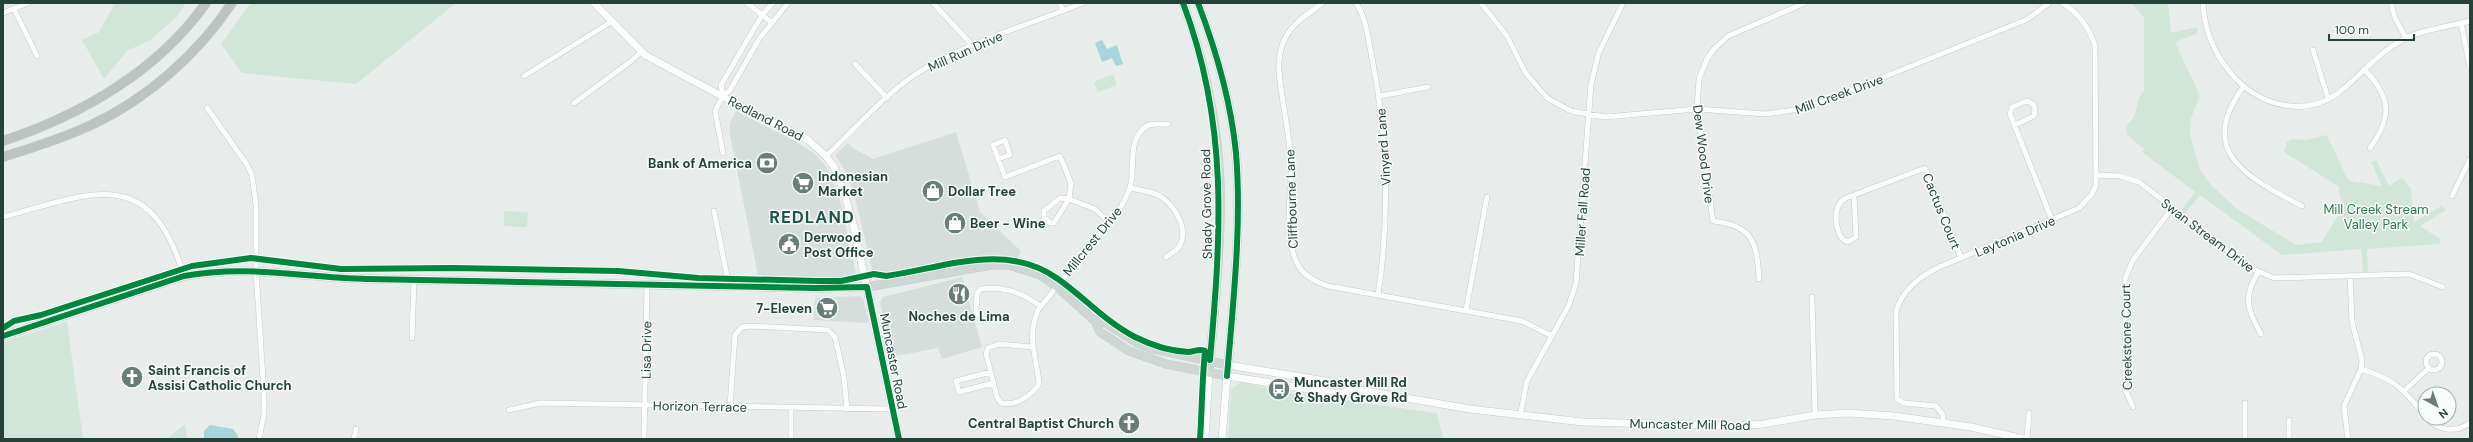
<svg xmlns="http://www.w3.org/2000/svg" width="2473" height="442" font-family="'DM Sans',sans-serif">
  <rect width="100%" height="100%" fill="#e8edeb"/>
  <path fill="#d6dedb" d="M 736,111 L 797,142 L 815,154 L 827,168 L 840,200 L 856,274 L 851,281 L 758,275 L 730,135 L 730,123 Z
    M 956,132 L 980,212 L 1021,251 L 1017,260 L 989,256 L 903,274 L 879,278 L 874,276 L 853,190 L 848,176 L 835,155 L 848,143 L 853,148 L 873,159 Z
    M 962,277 L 982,347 L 942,359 L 938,348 L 891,357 L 880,302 L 883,297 Z
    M 860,296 L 863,298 L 869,323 L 814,320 L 815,298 Z"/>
  <path fill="#d1e6d8" d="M 115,3 L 186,3 L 176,17 L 152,39 L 127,51 L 104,79 L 82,40 L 99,32 Z
    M 251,3 L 456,3 L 356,84 L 242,73 L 221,44 Z
    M 2132,3 L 2168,3 L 2171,33 L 2197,27 L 2198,33 L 2175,42 L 2200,96 L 2191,118 L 2190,135 L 2200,169 L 2210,184 L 2237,209 L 2296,245 L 2322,242 L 2344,205 L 2339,193 L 2339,187 L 2284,152 L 2287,142 L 2292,139 L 2305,140 L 2327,135 L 2347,178 L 2351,181 L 2382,186 L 2371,162 L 2376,160 L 2389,186 L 2402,177 L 2411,189 L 2414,222 L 2441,206 L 2446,210 L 2420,226 L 2440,239 L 2440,244 L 2367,249 L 2368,272 L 2363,272 L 2361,249 L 2282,255 L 2200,195 L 2185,214 L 2181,211 L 2195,192 L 2142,152 L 2144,149 L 2127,135 L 2126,126 C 2142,112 2133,101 2144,91 L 2144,18 Z
    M 1113,74 L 1117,85 L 1098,92 L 1094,82 Z
    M 504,211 L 528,212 L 527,227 L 504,226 Z
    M 67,322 L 83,439 L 3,439 L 3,342 Z
    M 1241,382 L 1290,393 L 1437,413 L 1443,439 L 1228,439 L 1231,389 Z
    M 185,424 L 187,439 L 166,439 Z"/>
  <path fill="#a9d4db" d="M 1102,40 L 1107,49 L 1117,45 L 1123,64 L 1116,66 L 1112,58 L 1102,62 L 1095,43 Z
    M 210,425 L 233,429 L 238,436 L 237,439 L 204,439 L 204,431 Z"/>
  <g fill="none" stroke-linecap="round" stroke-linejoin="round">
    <g stroke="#c5cac8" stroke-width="6">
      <path id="street" d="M 747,3 L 771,22
        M 933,3 L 973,46
        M 1060,3 L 1063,11
        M 1323,3 C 1308,14 1290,24 1283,43 C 1280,52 1278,61 1279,70 C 1281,101 1290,132 1291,164 C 1292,195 1283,234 1297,263 C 1302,275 1316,282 1328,286 L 1522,321 L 1552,336
        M 1356,3 C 1367,19 1368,40 1372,58 C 1388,138 1390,215 1378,295
        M 1481,3 L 1507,36 L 1525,72 L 1547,98 L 1571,111 L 1605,117 L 1697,109 L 1766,114 L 1807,108 L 2028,19 L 2049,3
        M 2203,3 C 2204,34 2218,62 2240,83 C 2269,109 2311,116 2342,90 C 2364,72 2380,51 2406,38 C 2426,28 2449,27 2470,21
        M 2391,3 L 2395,18 L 2406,38
        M 14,9 L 37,56
        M 3,13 L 28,3
        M 2461,23 L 2470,68
        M 2313,50 L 2328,98
        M 855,64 L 887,98
        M 2364,69 C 2391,97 2393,116 2370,148
        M 524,76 L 611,22
        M 2244,86 C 2195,152 2248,178 2302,206
        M 723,96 L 721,85 L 762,15 L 773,3
        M 1380,96 L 1428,87
        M 574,103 L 630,62 L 641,52
        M 207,108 L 246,163 L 252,175 L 256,205 L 256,270 L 264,395 L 264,414 L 259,439
        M 2015,125 L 2034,116 L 2035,109 L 2033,104 L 2027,101 L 2012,107 L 2010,114 L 2052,220
        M 723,153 L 715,111 L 723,96 L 730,90 L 759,39 L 788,3
        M 826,156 C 855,129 883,96 916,74 C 962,44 1031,24 1083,3
        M 998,159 L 1010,155 L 1005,140 L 993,145 L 1005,177 L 1060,156 L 1071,183 L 1069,199 L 1095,209 L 1109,222
        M 2096,175 L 2120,176 L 2139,182 L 2251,268 L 2274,278 L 2409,274 L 2443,287
        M 1130,188 C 1140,190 1151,191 1160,196 C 1174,205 1189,228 1180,245 C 1178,250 1171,254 1166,257
        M 1854,195 L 1856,237 L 1848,242 C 1836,239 1833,213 1840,203 C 1843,198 1849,197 1854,195 L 1925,168 L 1961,258
        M 2452,196 L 2470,159
        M 1060,198 L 1069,199 L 1054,223 L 1050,223 L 1044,217 L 1044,211 Z
        M 714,211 L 729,286
        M 3,217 C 93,193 150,163 184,276
        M 2258,272 C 2243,298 2247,309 2261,334
        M 1759,279 C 1757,243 1753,225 1713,221 L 1697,109 L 1699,79 L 1707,59 L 1713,50 L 1728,36 L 1805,3
        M 1812,297 L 1815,415
        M 1466,310 L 1487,197
        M 980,316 L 976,311 L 977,293 L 981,289 C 1003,286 1023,293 1040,306
        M 412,338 L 414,280
        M 1032,347 L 999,344 L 988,348 L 986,354 L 997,397 L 1001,403 C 1015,407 1032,395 1039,384 C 1037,356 1026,340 1038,310 L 1121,207 C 1124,201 1128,194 1130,187 C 1136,168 1126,139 1147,126 C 1153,122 1162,125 1168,124
        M2426 362a8 8 0 1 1 16 0a8 8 0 1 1-16 0Z
        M 2361,369 C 2398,381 2400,387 2425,415
        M 991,372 L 956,381 L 959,392 L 993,383
        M 2404,391 L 2429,368
        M 2245,403 L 2245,439
        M 730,407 L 735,335 L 742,327 L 750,326 L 828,330 L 835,337 L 844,377 L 847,409
        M 2133,407 L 2125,389 L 2125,279 L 2133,260 L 2172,208
        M 509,410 L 540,403 L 892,409
        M 1520,416 L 1527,381 L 1569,305 L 1576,283 L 1591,84 L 1599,52 L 1623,3
        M 2427,418 C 2438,431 2456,433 2470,423
        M 2289,420 L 2289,439
        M 1943,423 L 1943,415 L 1936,406 L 1904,403 L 1897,399 L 1896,312 C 1902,290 1918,278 1937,268 L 2079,208 L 2092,194 L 2096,185 L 2095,46 C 2089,27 2079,13 2062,3
        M 354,439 L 356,429
        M 644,439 L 647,285
        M 791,439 L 791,408
        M 2027,439 L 2029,413
        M 2348,439 L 2344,406 L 2361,369 L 2362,360 L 2352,322 L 2350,276"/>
    </g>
    <g stroke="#c3cbc8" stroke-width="8">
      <path id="secondary" d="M 594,3 L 645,55 L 761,117 L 808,140 L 826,156 L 834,167 L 841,183 L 853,223 L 899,439
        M 1228,365 L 1344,384 L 1354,389 L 1470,409 L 1583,422 L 1737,426 L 1763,424 L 1815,415 L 1848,413 L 1894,416 L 1971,427 L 2024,439
        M 1205,439 L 1209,372
        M 1222,439 L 1227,376 L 1340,394 L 1354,389"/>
    </g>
    <g stroke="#c3ccc9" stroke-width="9">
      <path id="primary" d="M 1183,3 C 1204,59 1217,121 1220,181 C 1222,245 1214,309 1209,372
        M 1095,321 L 1101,320 L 1137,343 L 1149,348 L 1228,365
        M 3,336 L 184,276 C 248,264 304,278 367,279 C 517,282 666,285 815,288 L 867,287 L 992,265 L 1009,265 L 1040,275 L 1056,286 L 1095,321 L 1100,332 L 1129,351 L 1166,364 L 1227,376 C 1233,304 1242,225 1236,153 C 1231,102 1216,50 1198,3"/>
    </g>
    <g stroke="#c3ccc9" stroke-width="10">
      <path id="highway" d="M 3,141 C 81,115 158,71 206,3
        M 3,157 C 32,148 61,139 89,126 C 146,100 197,55 232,3"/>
    </g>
    <use href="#street" stroke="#fcfcfc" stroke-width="5"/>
    <use href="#secondary" stroke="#fcfcfc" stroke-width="7"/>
    <use href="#primary" stroke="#cfd7d5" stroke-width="8"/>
    <use href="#highway" stroke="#bcc4c2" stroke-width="9"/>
    <g stroke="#f7fbf9" stroke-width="8">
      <path id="cycleway" d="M 1183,3 C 1229,125 1221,234 1210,360
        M 1198,3 C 1216,50 1231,102 1236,153 C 1242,225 1233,304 1227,376
        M 3,328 L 14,321 L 41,315 L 192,266 L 251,258 L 341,269 L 453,268 L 618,271 L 698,278 L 817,281 L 841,281 L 874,274 L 886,276 C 943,268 1006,241 1058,279 C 1085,298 1106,322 1135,337 C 1151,345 1170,351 1188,352 C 1194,352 1199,348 1205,351 C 1202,381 1202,409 1200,439
        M 3,336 L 184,276 C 248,264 304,278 367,279 C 517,282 666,285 815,288 L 867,287 L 899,439"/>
    </g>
    <use href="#cycleway" stroke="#00873e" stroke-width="6"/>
  </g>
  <defs>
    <g id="bank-disc" transform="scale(1.15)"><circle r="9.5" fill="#697e78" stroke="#f7fbf9"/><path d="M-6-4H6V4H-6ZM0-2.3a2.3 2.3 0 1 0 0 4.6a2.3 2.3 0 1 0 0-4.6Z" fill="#fff"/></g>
    <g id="supermarket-disc" transform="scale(1.15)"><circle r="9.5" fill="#697e78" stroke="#f7fbf9"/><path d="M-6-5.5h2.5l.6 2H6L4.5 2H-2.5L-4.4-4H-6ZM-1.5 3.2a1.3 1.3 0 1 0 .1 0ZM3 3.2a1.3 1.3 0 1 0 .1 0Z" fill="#fff"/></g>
    <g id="shop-disc" transform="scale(1.15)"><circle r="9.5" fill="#697e78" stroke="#f7fbf9"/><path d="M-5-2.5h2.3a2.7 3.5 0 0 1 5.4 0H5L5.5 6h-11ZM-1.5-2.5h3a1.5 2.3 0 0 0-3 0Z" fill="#fff"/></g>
    <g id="civic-disc" transform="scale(1.15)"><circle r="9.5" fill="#697e78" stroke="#f7fbf9"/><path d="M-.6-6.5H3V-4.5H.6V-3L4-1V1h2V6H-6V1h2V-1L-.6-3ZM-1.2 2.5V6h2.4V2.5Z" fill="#fff"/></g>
    <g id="restaurant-disc" transform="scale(1.15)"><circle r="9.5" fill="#697e78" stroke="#f7fbf9"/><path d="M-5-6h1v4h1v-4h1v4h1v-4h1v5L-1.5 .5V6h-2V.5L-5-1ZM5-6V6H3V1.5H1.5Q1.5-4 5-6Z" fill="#fff"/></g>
    <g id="church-disc" transform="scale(1.15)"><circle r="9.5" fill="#697e78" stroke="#f7fbf9"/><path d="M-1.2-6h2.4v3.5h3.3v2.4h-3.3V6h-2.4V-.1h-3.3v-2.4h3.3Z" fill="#fff"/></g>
    <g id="bus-disc" transform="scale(1.15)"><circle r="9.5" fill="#697e78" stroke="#f7fbf9"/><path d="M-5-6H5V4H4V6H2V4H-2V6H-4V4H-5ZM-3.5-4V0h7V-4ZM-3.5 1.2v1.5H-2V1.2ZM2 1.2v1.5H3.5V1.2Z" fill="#fff"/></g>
  </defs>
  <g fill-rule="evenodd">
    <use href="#bank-disc" x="767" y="163"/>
    <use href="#supermarket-disc" x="803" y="183"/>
    <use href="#shop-disc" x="933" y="191"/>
    <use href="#shop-disc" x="955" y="223"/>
    <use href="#civic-disc" x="789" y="244"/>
    <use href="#restaurant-disc" x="959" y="294"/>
    <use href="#supermarket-disc" x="827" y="308"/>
    <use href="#church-disc" x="132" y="377"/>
    <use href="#bus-disc" x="1279" y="389"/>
    <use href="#church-disc" x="1129" y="423"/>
  </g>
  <g text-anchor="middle" stroke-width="3" stroke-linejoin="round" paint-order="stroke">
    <g font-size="13" fill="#24423a" stroke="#f7fbf9">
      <text transform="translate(965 51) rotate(-24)" y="5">Mill Run Drive</text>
      <text transform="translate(1839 94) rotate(-20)" y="5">Mill Creek Drive</text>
      <text transform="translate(766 118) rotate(27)" y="5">Redland Road</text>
      <text transform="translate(1383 147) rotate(-94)" y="5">Vinyard Lane</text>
      <text transform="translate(1704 154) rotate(83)" y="5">Dew Wood Drive</text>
      <text transform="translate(1291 199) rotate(-92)" y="5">Cliffbourne Lane</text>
      <text transform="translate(1206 204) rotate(-91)" y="5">Shady Grove Road</text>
      <text transform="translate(1942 211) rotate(68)" y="5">Cactus Court</text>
      <text transform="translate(1582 212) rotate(-86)" y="5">Miller Fall Road</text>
      <text transform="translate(2208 235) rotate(37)" y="5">Swan Stream Drive</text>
      <text transform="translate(2015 236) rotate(-23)" y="5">Laytonia Drive</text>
      <text transform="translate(1092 241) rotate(-51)" y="5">Millcrest Drive</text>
      <text transform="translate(2126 337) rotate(-91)" y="5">Creekstone Court</text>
      <text transform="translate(646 350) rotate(-89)" y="5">Lisa Drive</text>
      <text transform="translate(894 361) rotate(79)" y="5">Muncaster Road</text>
      <text transform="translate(700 406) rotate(1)" y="5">Horizon Terrace</text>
      <text transform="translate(1690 424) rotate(1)" y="5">Muncaster Mill Road</text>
    </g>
    <g font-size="13" font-weight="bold" fill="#24423a" stroke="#f7fbf9" text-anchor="start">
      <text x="752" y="168" text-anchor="end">Bank of America</text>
      <text x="818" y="181">Indonesian<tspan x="818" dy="15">Market</tspan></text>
      <text x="948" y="196">Dollar Tree</text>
      <text x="970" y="228">Beer - Wine</text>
      <text x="804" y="242">Derwood<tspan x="804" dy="15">Post Office</tspan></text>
      <text x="812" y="313" text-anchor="end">7-Eleven</text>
      <text x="959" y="321" text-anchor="middle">Noches de Lima</text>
      <text x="148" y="375">Saint Francis of<tspan x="148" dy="15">Assisi Catholic Church</tspan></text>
      <text x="1294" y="387">Muncaster Mill Rd<tspan x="1294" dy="15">&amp; Shady Grove Rd</tspan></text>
      <text x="1114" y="428" text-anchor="end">Central Baptist Church</text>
    </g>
    <g font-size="13" fill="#2d7a4b" stroke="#f7fbf9">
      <text x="2376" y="214">Mill Creek Stream<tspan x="2376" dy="15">Valley Park</tspan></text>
    </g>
    <g font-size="17" font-weight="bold" letter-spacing="1" fill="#1f5548" stroke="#f7fbf9">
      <text x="812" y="223">REDLAND</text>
    </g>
  </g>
  <rect width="2473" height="442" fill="none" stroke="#24423a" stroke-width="8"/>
  <g transform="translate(2437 406) rotate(140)"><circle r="19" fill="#f7fbf9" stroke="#a3b1ad"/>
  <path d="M0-3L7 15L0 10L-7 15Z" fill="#697e78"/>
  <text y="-6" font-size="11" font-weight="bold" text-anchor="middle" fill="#24423a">N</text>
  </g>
  <path d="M2329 34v6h85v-6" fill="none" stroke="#24423a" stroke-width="2"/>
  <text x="2335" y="34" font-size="12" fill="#24423a" stroke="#f7fbf9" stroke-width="3" paint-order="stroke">100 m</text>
</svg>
